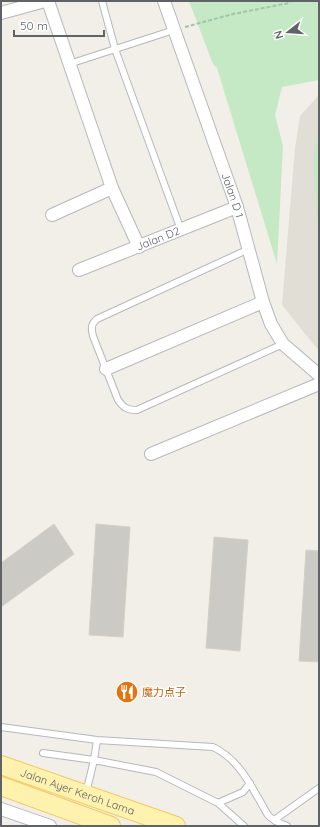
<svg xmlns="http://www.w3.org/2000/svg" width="320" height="827" font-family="Quicksand,'Noto Sans SC',sans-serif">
  <rect width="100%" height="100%" fill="#f1efe8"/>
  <path fill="#e1ded6" d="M 319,95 L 319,351 L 282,305 L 295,148 L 300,116 Z"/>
  <path fill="#c5e8c5" d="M 189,1 L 319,1 L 319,80 L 282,87 L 275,115 L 283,146 L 277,264 L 217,68 L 213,64 Z
    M 319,128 L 319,246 L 313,160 Z"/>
  <path fill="#cccac5" stroke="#d6d1c6" d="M 54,524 L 74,554 L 1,607 L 1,563 Z
    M 96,524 L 130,527 L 123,637 L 89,635 Z
    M 214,537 L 248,540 L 240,651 L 206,648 Z
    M 306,550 L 319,551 L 319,662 L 299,661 Z"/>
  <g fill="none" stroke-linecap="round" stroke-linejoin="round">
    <g stroke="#b5b8bc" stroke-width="8">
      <path id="lane" d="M 102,1 L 115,49 L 181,230
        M 69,64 L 174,30
        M 249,249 L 97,319 C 91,324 91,328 93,336 L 118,400 C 124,408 127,410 137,410 L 283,344
        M 1,727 L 97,740 L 213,747 C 234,757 246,776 257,796 C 261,802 264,809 268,815 C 273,821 280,823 287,826
        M 43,753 L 94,760 L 156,772 L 218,803 L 244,826
        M 86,793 L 94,760 L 97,740
        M 218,803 L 243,792 L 250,783
        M 275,821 L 277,818 L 319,788"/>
    </g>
    <g stroke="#b5b8bc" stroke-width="14">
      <g id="street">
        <path d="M 48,1 L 112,188 L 139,247"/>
        <path id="s1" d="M 164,1 L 237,207 L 263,302 L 271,324 L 283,344 L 319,375"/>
        <path d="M 1,13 L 45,1"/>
        <path d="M 52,215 L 112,188"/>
        <path id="s2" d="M 79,270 L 237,207"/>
        <path d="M 106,369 L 263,302"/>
        <path d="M 151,454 L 319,384"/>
        <path d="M 1,809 L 50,826"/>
      </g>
    </g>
    <g stroke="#f2c960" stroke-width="20">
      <g id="primary">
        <path id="s3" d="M 1,765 L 176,826"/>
        <path d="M 1,786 L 111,826"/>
      </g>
    </g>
    <path stroke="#9cc7a9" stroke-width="2" stroke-dasharray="4 2" stroke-linecap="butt" d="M 185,27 L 233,14 L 289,3 L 291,1"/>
    <use href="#lane" stroke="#fff" stroke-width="6"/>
    <use href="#street" stroke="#fff" stroke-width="12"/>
    <use href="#primary" stroke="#fff2af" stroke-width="18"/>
  </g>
  <defs>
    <g id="restaurant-disc" transform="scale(1.15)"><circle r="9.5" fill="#e8710a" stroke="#fff"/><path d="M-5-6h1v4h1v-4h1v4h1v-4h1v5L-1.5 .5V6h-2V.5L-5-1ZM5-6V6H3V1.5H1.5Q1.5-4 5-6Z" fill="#fff"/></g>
  </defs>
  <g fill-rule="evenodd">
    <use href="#restaurant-disc" x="127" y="692"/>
  </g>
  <g text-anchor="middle" stroke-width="3" stroke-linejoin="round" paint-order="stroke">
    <g font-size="11" fill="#5f6368" stroke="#fff">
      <text dy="4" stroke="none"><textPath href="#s1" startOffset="206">Jalan D 1</textPath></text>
      <text dy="4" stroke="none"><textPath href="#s2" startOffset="85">Jalan D2</textPath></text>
      <text dy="4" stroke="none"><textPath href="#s3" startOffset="81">Jalan Ayer Keroh Lama</textPath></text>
    </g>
    <g font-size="11" fill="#c56008" stroke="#fff" text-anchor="start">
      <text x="142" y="696">魔力点子</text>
    </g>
  </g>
  <rect width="320" height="827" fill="none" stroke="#5f6368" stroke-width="4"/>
  <g transform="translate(288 32) rotate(253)" stroke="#ffffff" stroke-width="3" paint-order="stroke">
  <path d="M0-3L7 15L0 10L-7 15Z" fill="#5f6368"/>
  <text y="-6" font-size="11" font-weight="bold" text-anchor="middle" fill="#5f6368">N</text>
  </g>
  <path d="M14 30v6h90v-6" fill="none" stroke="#5f6368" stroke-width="2"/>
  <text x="20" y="30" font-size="12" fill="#5f6368" stroke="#ffffff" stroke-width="3" paint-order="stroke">50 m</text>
</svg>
